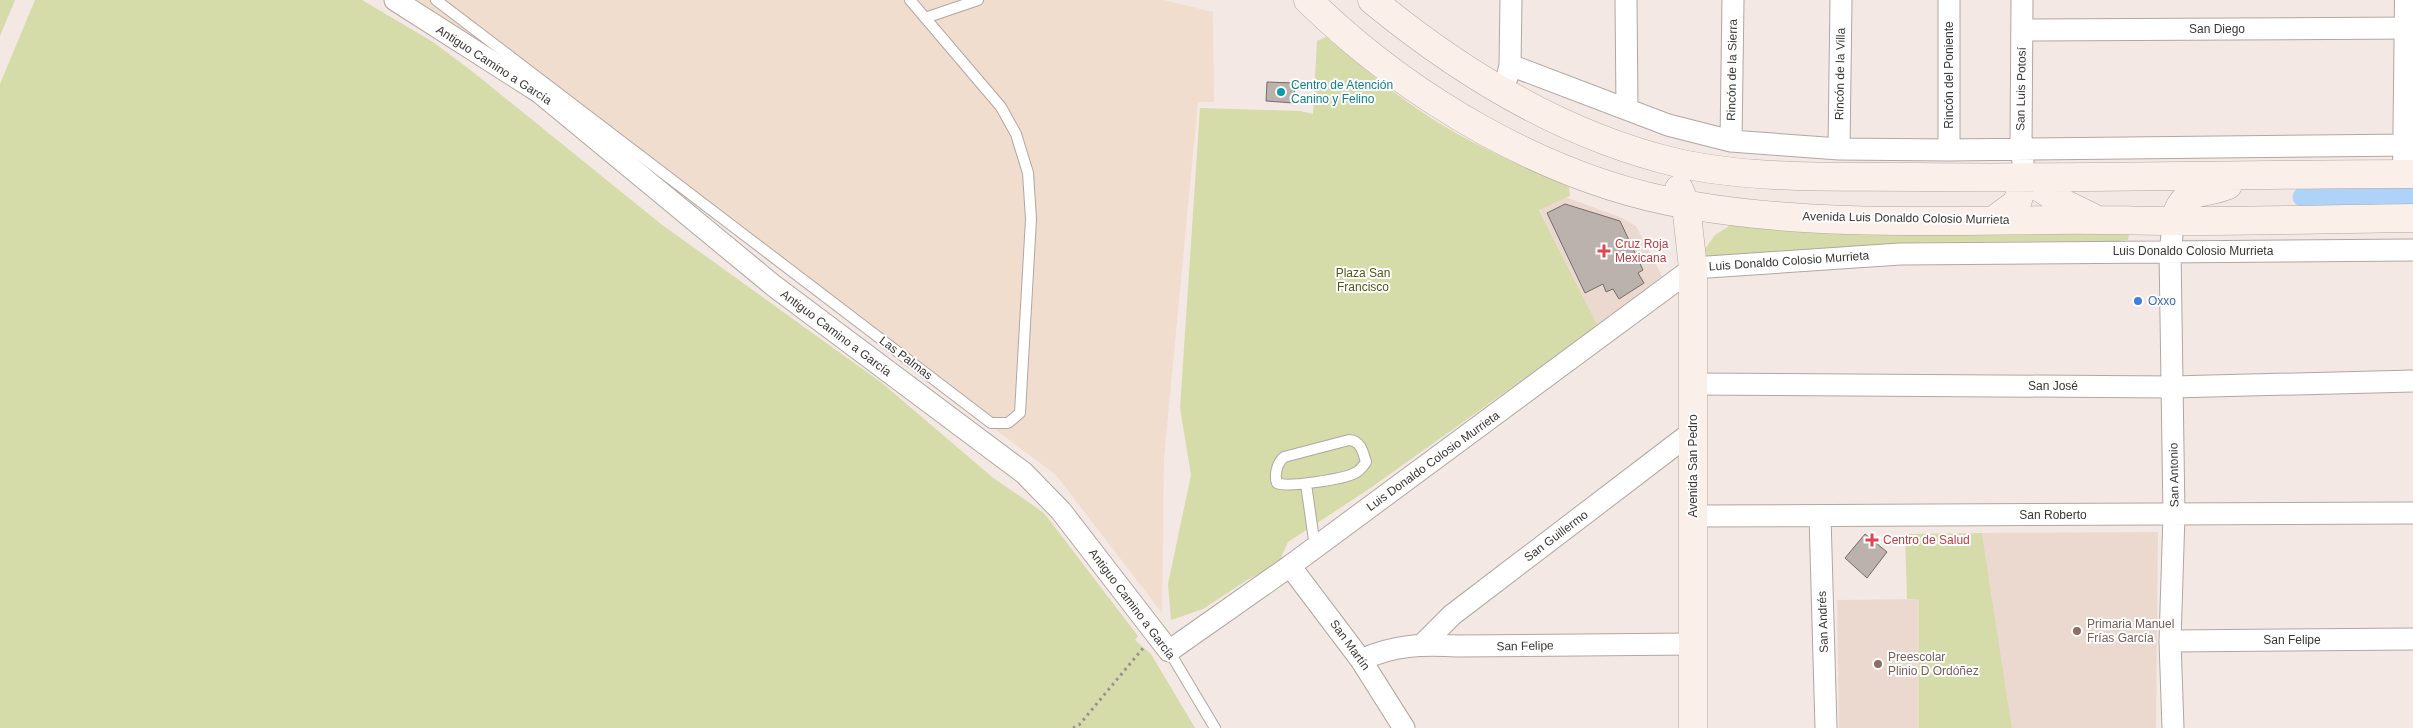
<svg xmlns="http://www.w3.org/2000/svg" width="2413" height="728" font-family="Helvetica,sans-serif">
  <rect width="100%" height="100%" fill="#f3e8e3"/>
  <path fill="#f1ddce" d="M 415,0 L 1164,0 L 1213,12 L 1214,102 L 1198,102 L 1164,458 L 1162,613 L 1056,475 L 447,19 Z"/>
  <path fill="#ebd9d0" d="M 1565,197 L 1620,217 L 1636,226 L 1662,276 L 1598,326 L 1539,209 Z
    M 2158,532 L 2156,728 L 2012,728 L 1982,533 Z
    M 1919,599 L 1919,728 L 1839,728 L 1837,600 Z"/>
  <path fill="#d5dba9" d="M 0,0 L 15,0 L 0,36 Z
    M 35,0 L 362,0 L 433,42 L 473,72 L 661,224 L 882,383 L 992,477 L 1044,513 L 1138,636 L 1135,640 L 1151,654 L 1195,728 L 0,728 L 0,84 Z
    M 1326,37 C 1357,62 1386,88 1419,110 C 1465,142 1518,164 1569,187 L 1570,196 L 1539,210 L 1598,326 L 1369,489 L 1288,542 L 1278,564 L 1247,580 L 1203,609 L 1171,620 L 1168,584 L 1191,475 L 1180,408 L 1200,108 L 1300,111 L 1313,114 L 1317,41 Z
    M 1734,223 L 2117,232 L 2129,235 L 2128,240 L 2119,241 L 1922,242 L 1823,252 L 1706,257 L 1705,249 L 1715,235 Z
    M 1982,533 L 2012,728 L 1919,728 L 1919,599 L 1907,599 L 1905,534 Z"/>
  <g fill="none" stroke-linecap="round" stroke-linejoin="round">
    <path stroke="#afd3f8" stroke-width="19" d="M 2302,197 L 2413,197"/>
  </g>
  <path fill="#bcb2ad" stroke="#756c67" d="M 1267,82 L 1295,83 L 1294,103 L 1266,101 Z
    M 1565,204 L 1620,221 L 1643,270 L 1638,273 L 1644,283 L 1619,299 L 1613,289 L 1606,292 L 1603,284 L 1585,293 L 1547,213 Z
    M 1865,534 L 1887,552 L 1867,578 L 1845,558 Z"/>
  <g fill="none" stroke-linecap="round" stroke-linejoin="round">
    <g stroke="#b1a7a2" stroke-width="12">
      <path id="service" d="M 436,0 L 991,423 L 1008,423 L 1020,413 L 1031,219 L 1028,173 L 1016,134 L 1001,107 L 910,0
        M 925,18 L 978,0
        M 1349,440 C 1361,441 1363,452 1366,462 C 1363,466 1360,471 1355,473 C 1344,479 1287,488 1277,483 C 1274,475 1277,463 1284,457 Z
        M 1306,484 L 1315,547
        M 1169,651 L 1215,728"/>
    </g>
    <g stroke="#b1a7a2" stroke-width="23">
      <path id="minor" d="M 395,0 L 539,92 L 774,286 L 1024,473 L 1061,511 L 1169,651 L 1290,566 L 1693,268 L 1900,254 L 2413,250
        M 1626,0 L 1627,108
        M 2022,0 L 2021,148 L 2023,162
        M 2022,30 L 2413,28
        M 1510,65 L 1668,125 L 1731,141 L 1839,149 L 1949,150 L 2413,145
        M 1507,78 L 1510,65 L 1511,0
        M 1731,141 L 1733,0
        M 1839,149 L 1841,0
        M 1949,150 L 1949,0
        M 2172,236 L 2170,250 L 2174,515 L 2170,641 L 2173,728
        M 1693,384 L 2172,387 L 2413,381
        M 1693,516 L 2413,513
        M 1820,516 L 1826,728
        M 1290,566 L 1361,660 L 1404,728
        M 2170,641 L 2413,639
        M 1423,644 L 1452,615 L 1692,432
        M 1361,660 C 1393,645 1422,644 1457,646 L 1692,644"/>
    </g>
    <g stroke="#b1a7a2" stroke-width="28">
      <path id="tertiary" d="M 2406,174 L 2408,0"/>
    </g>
    <g stroke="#b1a7a2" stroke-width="29">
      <path id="secondary" d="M 1308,0 C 1408,98 1550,182 1689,205 C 1810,226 1935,221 2056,220 C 2095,219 2134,221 2173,221 C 2253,221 2333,219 2413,218
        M 1372,0 C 1462,74 1563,136 1678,163 C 1755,180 1838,176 1917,177 C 2082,179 2248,174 2413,174
        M 1679,189 L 1686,205 L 1693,268 L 1693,728
        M 1994,220 L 2017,203 L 2025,178 L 2065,204 L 2092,217
        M 2174,221 C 2185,185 2199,197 2228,185"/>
    </g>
    <path stroke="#98918d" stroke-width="3" stroke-dasharray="2.5 4" stroke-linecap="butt" d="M 1073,728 L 1079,725 L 1144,647"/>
    <use href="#service" stroke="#fff" stroke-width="10"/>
    <use href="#minor" stroke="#fff" stroke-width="21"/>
    <use href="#tertiary" stroke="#fff" stroke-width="26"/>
    <use href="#secondary" stroke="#fbefea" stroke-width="28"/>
  </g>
  <circle fill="#0f9aa8" stroke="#fff" stroke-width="2" cx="1281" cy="92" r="5"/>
  <g fill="#e0444e" stroke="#fff" stroke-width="2">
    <path d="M1601.5 243.5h5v5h5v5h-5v5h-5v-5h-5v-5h5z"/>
    <path d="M1869.5 532.5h5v5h5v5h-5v5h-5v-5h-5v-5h5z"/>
  </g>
  <circle fill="#3f7fe0" stroke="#fff" stroke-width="2" cx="2138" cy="301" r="5"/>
  <g fill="#8d6e63" stroke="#fff" stroke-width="2">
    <circle cx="2077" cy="631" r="5"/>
    <circle cx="1878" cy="664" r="5"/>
  </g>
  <g text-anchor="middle" stroke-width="4" stroke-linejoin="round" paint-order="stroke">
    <g font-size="12" fill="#3a3634" stroke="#fff">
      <text x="2217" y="33">San Diego</text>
      <text transform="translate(494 65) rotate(33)" y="4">Antiguo Camino a García</text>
      <text transform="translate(1732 70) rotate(-89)" y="4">Rincón de la Sierra</text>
      <text transform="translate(1840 74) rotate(-89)" y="4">Rincón de la Villa</text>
      <text transform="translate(1949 75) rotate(-90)" y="4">Rincón del Poniente</text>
      <text transform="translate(2021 89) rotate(-89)" y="4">San Luis Potosí</text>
      <text transform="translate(1906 218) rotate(1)" y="4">Avenida Luis Donaldo Colosio Murrieta</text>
      <text x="2193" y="255">Luis Donaldo Colosio Murrieta</text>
      <text transform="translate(1789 261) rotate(-4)" y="4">Luis Donaldo Colosio Murrieta</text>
      <text transform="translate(836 333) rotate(37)" y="4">Antiguo Camino a García</text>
      <text transform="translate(906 358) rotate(37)" y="4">Las Palmas</text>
      <text x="2053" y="390">San José</text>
      <text transform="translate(1433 461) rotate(-36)" y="4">Luis Donaldo Colosio Murrieta</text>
      <text transform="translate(1693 466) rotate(-90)" y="4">Avenida San Pedro</text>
      <text transform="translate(2174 475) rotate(-91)" y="4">San Antonio</text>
      <text x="2053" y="519">San Roberto</text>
      <text transform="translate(1556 536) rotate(-37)" y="4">San Guillermo</text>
      <text transform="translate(1132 604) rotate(53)" y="4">Antiguo Camino a García</text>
      <text transform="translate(1823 622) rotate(-92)" y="4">San Andrés</text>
      <text x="2292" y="644">San Felipe</text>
      <text transform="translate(1350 645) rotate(54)" y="4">San Martín</text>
      <text transform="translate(1525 646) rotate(-1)" y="4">San Felipe</text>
    </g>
    <g font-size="12" fill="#0d838f" stroke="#fff" text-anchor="start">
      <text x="1291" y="89">Centro de Atención<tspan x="1291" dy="14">Canino y Felino</tspan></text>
    </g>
    <g font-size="12" fill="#be3a42" stroke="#fff" text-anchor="start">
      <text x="1615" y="248">Cruz Roja<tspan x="1615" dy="14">Mexicana</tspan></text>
      <text x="1883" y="544">Centro de Salud</text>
    </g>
    <g font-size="12" fill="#535814" stroke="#fff">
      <text x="1363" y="277">Plaza San<tspan x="1363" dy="14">Francisco</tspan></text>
    </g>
    <g font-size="12" fill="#366cbe" stroke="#fff" text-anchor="start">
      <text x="2148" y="305">Oxxo</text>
    </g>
    <g font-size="12" fill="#785e54" stroke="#fff" text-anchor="start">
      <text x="2087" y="628">Primaria Manuel<tspan x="2087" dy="14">Frías García</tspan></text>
      <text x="1888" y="661">Preescolar<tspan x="1888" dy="14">Plinio D Ordóñez</tspan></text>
    </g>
  </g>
</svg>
